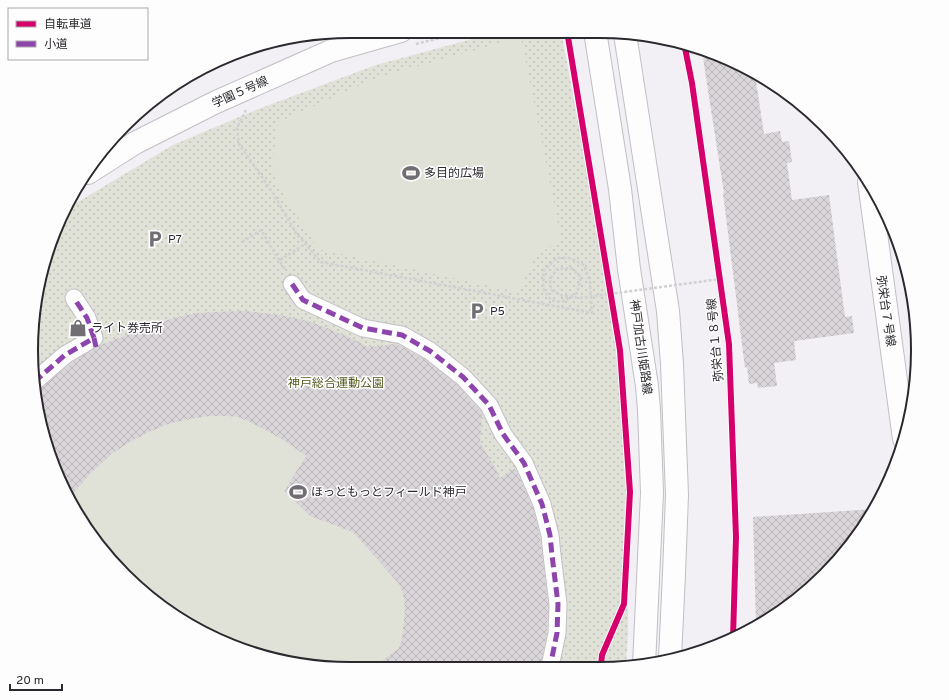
<svg xmlns="http://www.w3.org/2000/svg" width="949" height="700" font-family="Overpass,'Noto Sans JP',sans-serif">
  <defs>
    <pattern id="park-dots" width="8" height="8" patternUnits="userSpaceOnUse"><rect width="8" height="8" fill="#e0e1d7"/><path d="M2 2h.1M6 6h.1" fill="none" stroke="#c0c1b9" stroke-width="1.8" stroke-linecap="round"/></pattern>
    <pattern id="building-cross-hatch" width="8" height="8" patternUnits="userSpaceOnUse"><rect width="8" height="8" fill="#d9d5d8"/><path d="M0 0l8 8M0 8l8-8" fill="none" stroke="#bab7ba"/></pattern>
  </defs>
  <rect width="100%" height="100%" fill="#f2eff5"/>
  <path fill="url(#park-dots)" d="M 502,31 L 561,31 L 581,137 L 616,343 L 622,403 L 628,487 L 628,631 L 626,666 L 329,668 L 248,652 L 191,626 L 140,590 L 97,544 L 55,472 L 34,391 L 34,308 L 63,211 L 173,145 L 256,110 L 376,65 Z"/>
  <path fill="#e0e1d7" d="M 521,37 L 561,238 L 535,258 L 518,292 L 318,249 L 276,183 L 272,164 L 278,122 L 376,78 Z
    M 245,311 L 280,315 L 311,322 L 327,328 L 355,340 L 367,347 L 406,343 L 424,355 L 483,407 L 480,442 L 493,464 L 500,478 L 518,466 L 526,484 L 544,536 L 549,593 L 547,631 L 542,667 L 329,668 L 248,652 L 191,626 L 140,590 L 97,544 L 55,472 L 34,394 L 57,372 L 69,362 L 96,347 L 108,342 L 135,332 L 148,329 L 164,321 L 198,313 Z"/>
  <path fill="url(#building-cross-hatch)" d="M 713,56 L 755,75 L 764,134 L 780,131 L 782,142 L 789,141 L 792,162 L 787,163 L 792,200 L 829,195 L 845,317 L 852,316 L 854,333 L 794,341 L 796,360 L 774,363 L 777,386 L 758,388 L 757,383 L 749,384 L 747,367 L 745,368 L 723,193 L 724,193 L 703,58 Z
    M 245,311 L 280,315 L 311,322 L 327,328 L 355,340 L 367,347 L 395,344 L 399,345 L 424,359 L 456,384 L 481,411 L 482,414 L 480,442 L 493,464 L 500,478 L 515,468 L 533,507 L 540,537 L 548,604 L 547,631 L 540,667 L 373,668 L 399,648 L 402,639 L 405,610 L 404,598 L 400,585 L 353,532 L 310,516 L 284,491 L 306,456 L 295,448 L 273,434 L 250,422 L 238,417 L 229,416 L 210,416 L 190,419 L 168,424 L 147,433 L 130,442 L 113,453 L 90,474 L 70,497 L 55,472 L 34,394 L 71,363 L 101,345 L 108,342 L 135,332 L 148,329 L 164,321 L 182,316 L 198,313 L 215,312 Z
    M 875,509 L 839,560 L 793,603 L 756,624 L 753,517 Z"/>
  <g fill="none" stroke-linecap="round" stroke-linejoin="round">
    <g stroke="#c1bfc3" stroke-width="19">
      <path id="street" d="M 292,284 L 303,300 L 363,328 L 402,335 L 430,351 L 463,377 L 489,405 L 503,434 L 524,463 L 542,504 L 550,535 L 552,555 L 558,604 L 557,633 L 550,667
        M 34,382 L 65,355 L 94,338 L 87,318 L 74,298"/>
    </g>
    <g stroke="#c1bfc3" stroke-width="24">
      <path id="secondary" d="M 88,173 L 135,143 L 214,103 L 331,51 L 401,31
        M 869,182 L 904,439"/>
    </g>
    <g stroke="#c1bfc3" stroke-width="24">
      <path id="primary" d="M 595,31 L 620,189 L 629,269 L 647,386 L 649,410 L 652,493 L 644,665
        M 625,34 L 668,311 L 672,364 L 677,495 L 674,574 L 670,658"/>
    </g>
    <path stroke="#d1d0d2" stroke-width="2.5" stroke-dasharray="3 2" stroke-linecap="butt" d="M 567,31 L 619,343
      M 684,43 L 692,83 L 729,344 L 736,537 L 733,638
      M 416,44 L 440,38
      M 246,110 L 237,128 L 239,144 L 271,190 L 296,233 L 321,262 L 592,313 L 590,282 L 584,265
      M 242,242 L 261,230 L 285,270
      M 280,260 L 305,244
      M 601,666 L 602,655 L 624,604 L 630,492 L 620,348"/>
    <use href="#street" stroke="#fdfdfe" stroke-width="17"/>
    <use href="#secondary" stroke="#fdfdfe" stroke-width="22"/>
    <use href="#primary" stroke="#fdfdfe" stroke-width="22"/>
    <path stroke="#d1d0d2" stroke-width="2.5" stroke-dasharray="3 2" stroke-linecap="butt" d="M 584,265 L 570,258 L 557,258 L 544,270 L 543,288 L 551,300 L 562,302 L 577,293 L 581,277 L 571,268 L 557,269 L 550,279 L 551,290 L 563,296 L 580,298 L 720,279"/>
    <path stroke="#8e44ad" stroke-width="5" stroke-dasharray="10 5" stroke-linecap="butt" d="M 292,284 L 303,300 L 363,328 L 402,335 L 430,351 L 463,377 L 489,405 L 503,434 L 524,463 L 542,504 L 550,535 L 552,555 L 558,604 L 557,633 L 550,667
      M 94,338 L 96,347
      M 34,382 L 65,355 L 94,338 L 87,318 L 74,298"/>
    <g stroke="#fefdfe" stroke-width="8">
      <path id="cycleway" d="M 567,31 L 620,350 L 630,492 L 624,604 L 602,655 L 601,666
        M 684,43 L 692,83 L 729,344 L 736,537 L 733,638"/>
    </g>
    <use href="#cycleway" stroke="#d6006c" stroke-width="6"/>
  </g>
  <defs>
    <g id="stadium-bare" transform="scale(1.38)"><path d="M0-5a6.5 5 0 1 0 0 10a6.5 5 0 1 0 0-10ZM-3.5-1.8h7v3.6h-7Z" fill="#716e73" stroke="#fefdfe" stroke-width="2.5" paint-order="stroke"/></g>
    <g id="parking-bare" transform="scale(1.38)"><path d="M-3.5-5.5H1a3.5 3.5 0 0 1 0 7H-1V5.5H-3.5ZM-1-3.4V-.6H.8a1.4 1.4 0 0 0 0-2.8Z" fill="#716e73" stroke="#fefdfe" stroke-width="2.5" paint-order="stroke"/></g>
    <g id="shop-bare" transform="scale(1.38)"><path d="M-5-2.5h2.3a2.7 3.5 0 0 1 5.4 0H5L5.5 6h-11ZM-1.5-2.5h3a1.5 2.3 0 0 0-3 0Z" fill="#716e73" stroke="#fefdfe" stroke-width="2.5" paint-order="stroke"/></g>
  </defs>
  <g fill-rule="evenodd">
    <use href="#stadium-bare" x="411" y="173"/>
    <use href="#parking-bare" x="155" y="239"/>
    <use href="#parking-bare" x="477" y="311"/>
    <use href="#shop-bare" x="78" y="328"/>
    <use href="#stadium-bare" x="298" y="492"/>
  </g>
  <g text-anchor="middle" stroke-width="3" stroke-linejoin="round" paint-order="stroke">
    <g font-size="12" fill="#2b292d" stroke="#fefdfe">
      <text transform="translate(240 92) rotate(-24)" y="4">学園５号線</text>
      <text transform="translate(886 311) rotate(82)" y="4">弥栄台７号線</text>
      <text transform="translate(715 340) rotate(-95)" y="4">弥栄台１８号線</text>
      <text transform="translate(641 347) rotate(82)" y="4">神戸加古川姫路線</text>
    </g>
    <g font-size="12" fill="#2b292d" stroke="#fefdfe" text-anchor="start">
      <text x="424" y="177">多目的広場</text>
      <text x="168" y="243">P7</text>
      <text x="490" y="315">P5</text>
      <text x="91" y="332">ライト券売所</text>
      <text x="311" y="496">ほっともっとフィールド神戸</text>
    </g>
    <g font-size="12" fill="#565d21" stroke="#fefdfe">
      <text x="336" y="387">神戸総合運動公園</text>
    </g>
  </g>
  <path d="M0 0H949V700H0ZM350 38H599A312 312 0 0 1 911 350V350A312 312 0 0 1 599 662H350A312 312 0 0 1 38 350V350A312 312 0 0 1 350 38Z" fill="#fefdfe" fill-rule="evenodd"/>
  <path fill="none" stroke="#2b292d" stroke-width="2" d="M350 38H599A312 312 0 0 1 911 350V350A312 312 0 0 1 599 662H350A312 312 0 0 1 38 350V350A312 312 0 0 1 350 38Z"/>
  <rect x="8" y="8" width="140" height="52" fill="#fefdfe" stroke="#aaa8aa"/>
  <rect x="16" y="21" width="20" height="6" fill="#d6006c" stroke="#aaa8aa"/>
  <text x="44" y="28" font-size="12" fill="#2b292d">自転車道</text>
  <rect x="16" y="41" width="20" height="6" fill="#8e44ad" stroke="#aaa8aa"/>
  <text x="44" y="48" font-size="12" fill="#2b292d">小道</text>
  <path d="M10 684v6h52v-6" fill="none" stroke="#2b292d" stroke-width="2"/>
  <text x="16" y="684" font-size="12" fill="#2b292d" stroke="#fefdfe" stroke-width="3" paint-order="stroke">20 m</text>
</svg>
